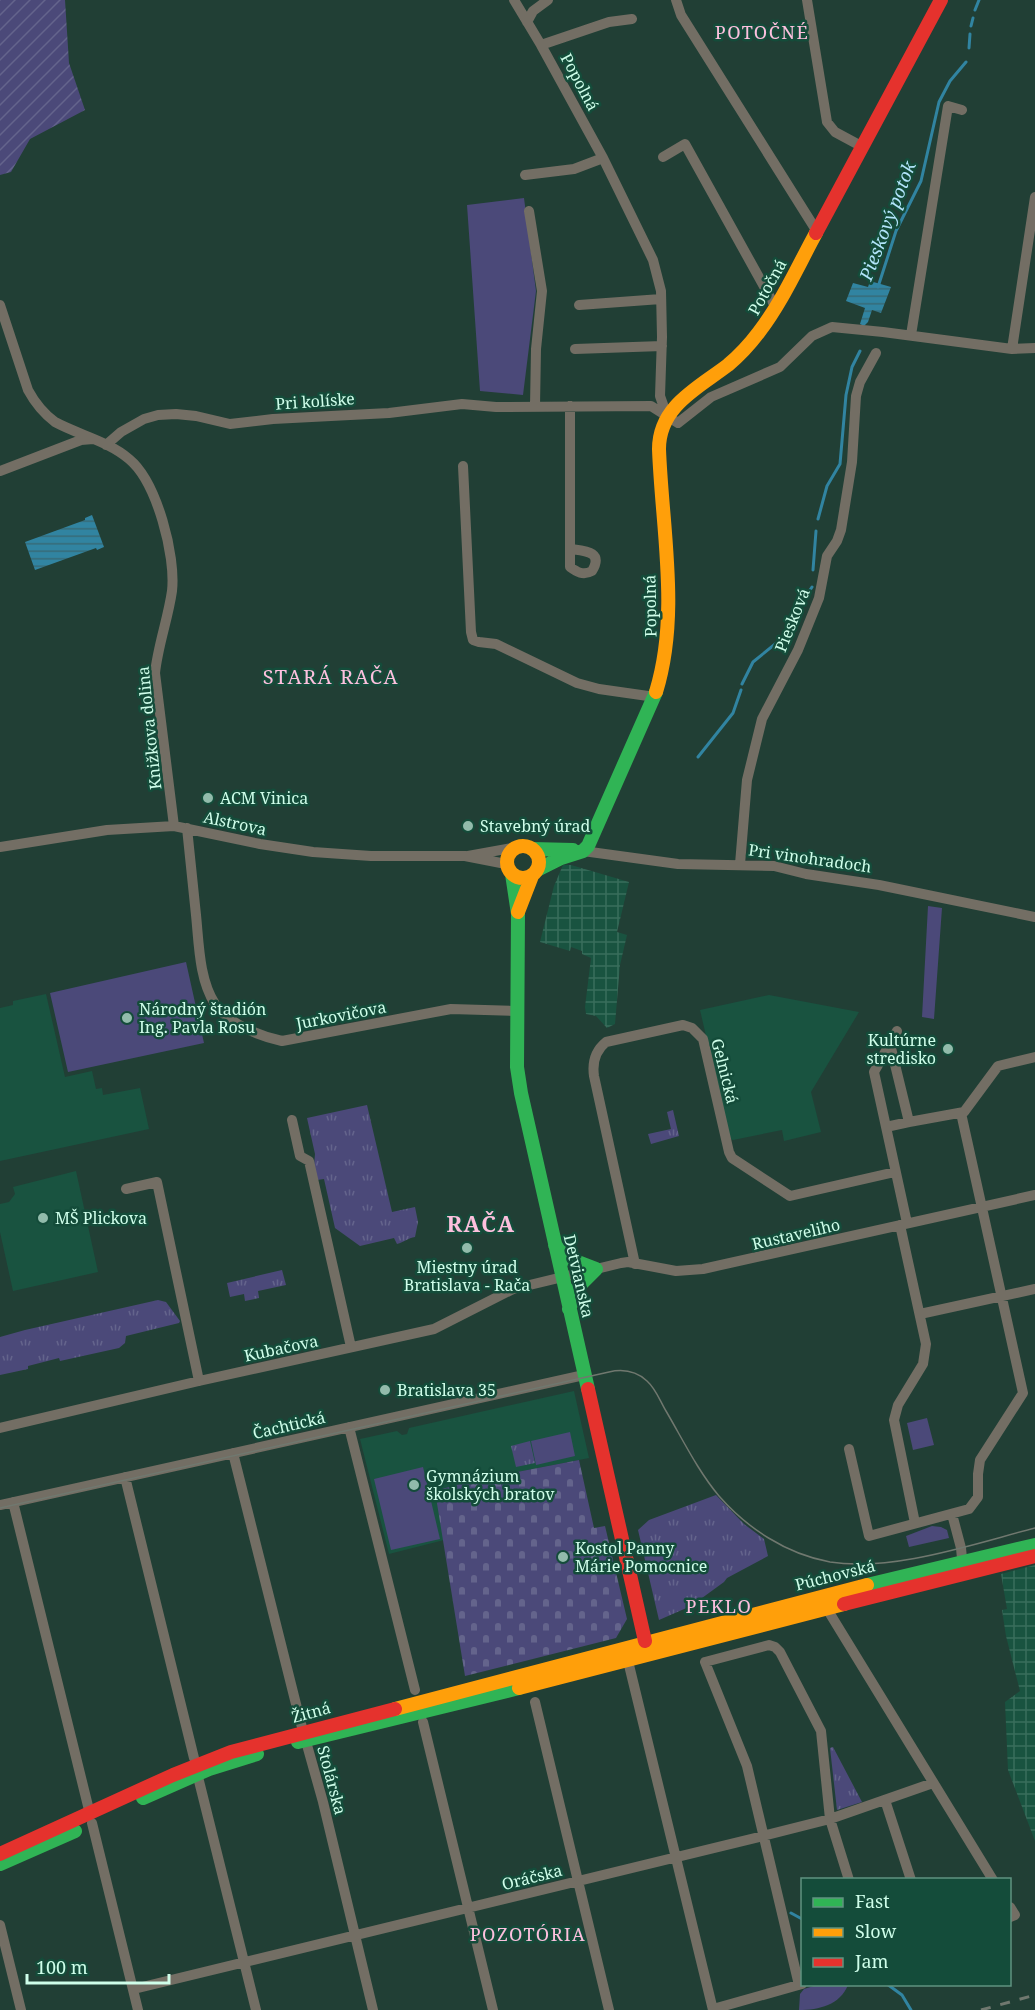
<svg xmlns="http://www.w3.org/2000/svg" width="1035" height="2010" font-family="'Noto Serif',serif">
  <defs>
    <pattern id="industrial-grid" width="8" height="8" patternUnits="userSpaceOnUse" patternTransform="scale(1.5)"><rect width="8" height="8" fill="#195340"/><path d="M0 4h8M4 0v8" fill="none" stroke="#396d5c"/></pattern>
    <pattern id="cemetery-stones" width="16" height="16" patternUnits="userSpaceOnUse" patternTransform="scale(1.5)"><rect width="16" height="16" fill="#4b4979"/><path d="M2 7V4a2 2 0 0 1 4 0v3zM10 15v-3a2 2 0 0 1 4 0v3z" fill="#64648c"/></pattern>
    <pattern id="park-tufts" width="24" height="20" patternUnits="userSpaceOnUse" patternTransform="scale(1.5)"><rect width="24" height="20" fill="#4b4979"/><path d="M3 7l-1-3M5 7V3M7 7l1-3M15 17l-1-3M17 17v-4M19 17l1-3" fill="none" stroke="#64648c"/></pattern>
    <pattern id="garden-furrows" width="10" height="10" patternUnits="userSpaceOnUse" patternTransform="scale(1.5)"><rect width="10" height="10" fill="#4b4979"/><path d="M-1 1l2-2M0 10L10 0M9 11l2-2" fill="none" stroke="#64648c"/></pattern>
    <pattern id="water-rules" width="6" height="5" patternUnits="userSpaceOnUse" patternTransform="scale(1.5)"><rect width="6" height="5" fill="#3184a1"/><path d="M0 2.5h6" fill="none" stroke="#376b78"/></pattern>
  </defs>
  <rect width="100%" height="100%" fill="#213f35"/>
  <path fill="#195340" d="M 46,994 L 65,1077 L 92,1071 L 96,1089 L 102,1088 L 103,1095 L 140,1088 L 149,1129 L 0,1161 L 0,1008 L 13,1005 L 13,1001 Z
    M 769,995 L 859,1012 L 811,1092 L 821,1132 L 784,1141 L 782,1130 L 733,1140 L 730,1139 L 700,1010 Z
    M 76,1171 L 98,1272 L 13,1291 L 0,1232 L 0,1204 L 9,1202 L 15,1194 L 13,1187 Z
    M 574,1391 L 589,1458 L 470,1481 L 436,1491 L 444,1540 L 389,1554 L 360,1439 L 397,1431 L 402,1435 L 407,1434 L 409,1428 Z"/>
  <path fill="url(#industrial-grid)" d="M 563,865 L 571,865 L 629,882 L 617,932 L 627,935 L 620,965 L 615,1024 L 607,1028 L 596,1016 L 586,1014 L 585,1007 L 591,958 L 582,954 L 582,951 L 571,947 L 570,951 L 540,942 L 554,886 Z
    M 1035,1565 L 1035,1841 L 1008,1770 L 1005,1702 L 1020,1691 L 1006,1636 L 1002,1610 L 1007,1609 L 1001,1574 Z"/>
  <path fill="#4b4979" d="M 524,198 L 536,291 L 523,395 L 480,391 L 467,205 Z
    M 928,906 L 942,908 L 934,1019 L 922,1017 Z
    M 186,962 L 204,1043 L 68,1072 L 50,993 Z
    M 927,1418 L 934,1445 L 913,1450 L 907,1423 Z
    M 570,1432 L 575,1456 L 536,1465 L 531,1441 Z
    M 423,1467 L 440,1539 L 391,1550 L 374,1479 Z
    M 932,1526 L 941,1527 L 947,1530 L 949,1538 L 909,1547 L 906,1536 Z
    M 820,1984 L 848,1985 C 840,2005 819,2010 799,2010 L 800,1994 L 804,1989 Z"/>
  <path fill="url(#cemetery-stones)" d="M 579,1460 L 594,1528 L 605,1526 L 627,1619 L 616,1638 L 465,1676 L 435,1491 L 470,1481 Z"/>
  <path fill="url(#park-tufts)" d="M 367,1105 L 392,1212 L 415,1207 L 418,1222 L 415,1237 C 408,1238 404,1242 397,1244 L 394,1238 L 360,1246 L 335,1228 L 324,1179 L 317,1180 L 314,1166 L 315,1154 L 307,1118 Z
    M 673,1110 L 679,1136 L 651,1144 L 648,1134 L 671,1129 L 667,1112 Z
    M 282,1270 L 286,1285 L 258,1291 L 259,1298 L 245,1301 L 244,1294 L 230,1297 L 227,1283 Z
    M 158,1300 L 166,1302 L 180,1321 L 179,1323 L 126,1336 L 125,1343 L 119,1348 L 60,1361 L 59,1358 L 28,1366 L 28,1369 L 0,1375 L 0,1337 L 25,1330 Z
    M 530,1441 L 535,1463 L 516,1467 L 511,1446 Z
    M 716,1495 L 744,1524 L 764,1539 L 768,1556 L 727,1578 L 724,1582 L 691,1606 L 659,1620 L 638,1530 L 649,1520 Z
    M 833,1747 L 862,1802 L 837,1810 L 830,1748 Z"/>
  <path fill="url(#garden-furrows)" d="M 0,0 L 65,0 L 69,63 L 85,110 L 30,139 L 11,172 L 0,175 Z"/>
  <path fill="url(#water-rules)" d="M 870,281 L 891,287 L 881,313 L 872,310 L 868,322 L 864,326 L 860,324 L 865,308 L 846,301 L 853,283 L 868,287 Z
    M 92,515 L 104,547 L 97,550 L 96,548 L 35,570 L 25,542 L 85,520 L 85,518 Z"/>
  <g fill="none" stroke-linecap="round" stroke-linejoin="round">
    <path stroke="#3184a1" stroke-width="3" d="M 975,10 L 979,0
      M 971,26 L 973,18
      M 969,48 L 970,34
      M 878,287 L 896,231 L 921,181 L 939,102 L 950,81 L 966,62
      M 818,519 L 827,486 L 840,464 L 846,395 L 852,367 L 860,351
      M 813,570 L 816,531
      M 742,684 L 753,662 L 785,636 L 791,620 L 812,587
      M 698,757 L 733,713 L 741,690
      M 791,1913 L 802,1919
      M 887,1984 L 902,1995 L 911,2010"/>
    <path stroke="#736e64" stroke-width="10" d="M 514,0 L 541,45 L 603,158 L 653,260 L 661,291 L 662,337 L 660,396 L 667,416
      M 676,0 L 681,15 L 816,230
      M 807,0 L 827,122 L 835,132 L 861,146
      M 527,22 L 533,11 L 548,0
      M 541,45 L 609,22 L 632,19
      M 663,157 L 685,144 L 776,308
      M 525,175 L 574,169 L 603,158
      M 529,211 L 542,291 L 536,349 L 535,406
      M 0,305 L 28,390 C 35,403 43,413 55,422 C 79,435 108,441 129,459 C 157,482 176,556 172,591 C 168,619 158,645 155,673 L 174,826
      M 579,305 L 661,299
      M 911,335 L 948,106 L 962,110
      M 575,349 L 662,346
      M 1012,349 L 1035,197
      M 106,445 L 121,432 L 144,419 L 158,415 L 176,414 L 196,416 L 230,424 L 273,419 L 389,413 L 462,404 L 496,407 L 651,406 L 678,423 L 711,397 L 780,367 L 812,336 L 832,327 L 883,332 L 1012,349 L 1035,348
      M 463,466 L 471,632 L 473,640 L 479,642 L 496,644 L 577,683 L 599,689 L 655,697
      M 0,471 L 81,440 L 93,439
      M 570,549 C 584,551 604,551 592,571 C 583,576 577,572 570,567 L 570,406
      M 187,828 C 190,857 193,886 196,915 C 199,944 199,979 215,1004 C 229,1024 259,1036 282,1041 L 451,1009 L 517,1011
      M 0,847 L 107,830 L 174,826 L 260,844 L 313,852 L 371,856 L 465,856 L 506,864
      M 583,851 L 678,864 L 774,866 L 806,874 L 879,885 L 1035,917
      M 468,856 L 517,847
      M 740,864 L 747,780 L 762,719 L 798,650 L 819,598 L 827,556 L 837,541 L 841,530 L 852,462 L 856,396 L 860,382 L 876,353
      M 897,1031 L 874,1072 L 907,1223
      M 292,1120 L 300,1156 L 309,1161 L 351,1347
      M 909,1122 L 964,1112 L 998,1066 L 1035,1057
      M 886,1127 L 909,1122 L 890,1044
      M 126,1189 L 157,1182 L 199,1381
      M 900,1225 L 926,1344 L 923,1364 L 898,1405 L 894,1420 L 915,1523
      M 635,1264 L 594,1076 C 592,1062 595,1051 606,1042 L 683,1025 L 692,1028 L 703,1039 L 729,1152 L 732,1158 L 790,1196 L 895,1172
      M 920,1314 L 1035,1289
      M 349,1427 L 415,1690
      M 0,1428 L 199,1381 L 434,1329 L 513,1289 L 621,1263 L 628,1262 L 676,1271 L 703,1269 L 1035,1195
      M 849,1449 L 869,1536 L 969,1509 L 978,1497 L 978,1474 L 980,1460 L 1023,1393 L 961,1113
      M 233,1453 L 300,1720 L 323,1802 L 373,2010
      M 125,1477 L 194,1758
      M 13,1502 L 90,1814
      M 0,1505 L 584,1375
      M 952,1514 L 961,1548 L 963,1569
      M 824,1604 L 993,1880
      M 628,1661 L 713,2010
      M 535,1702 L 609,2010
      M 423,1722 L 493,2010
      M 199,1781 L 256,2010
      M 885,1800 L 911,1880
      M 92,1823 L 138,2010
      M 1010,1907 L 1015,1915 L 1010,1917
      M 0,1925 L 21,2010
      M 799,1985 L 747,1766 L 705,1662 L 769,1645 L 775,1647 L 780,1652 L 821,1731 L 830,1819 L 849,1880
      M 134,1989 L 763,1836 L 830,1819 L 933,1783
      M 713,2009 L 802,1984"/>
    <path stroke="#30b455" stroke-width="14" d="M 532,849 L 573,850
      M 537,870 L 561,858 L 583,851 L 588,846 L 656,692
      M 512,874 L 518,914 L 517,1067 L 521,1093 L 588,1389
      M 555,1245 L 570,1259 L 596,1269 L 578,1287 L 569,1309
      M 867,1585 L 1035,1545
      M 298,1742 L 519,1688
      M 143,1798 L 209,1769 L 257,1754
      M 0,1864 L 75,1831"/>
    <path stroke="#ff9f0a" stroke-width="14" d="M 656,692 C 680,614 662,530 659,449 C 659,406 698,388 728,365 C 740,355 750,344 759,332 C 782,302 798,266 816,233
      M507 862a16 16 0 1 1 32 0a16 16 0 1 1-32 0Z
      M 518,912 L 532,876
      M 519,1688 L 844,1604
      M 395,1709 L 867,1585"/>
    <path stroke="#e5322d" stroke-width="14" d="M 816,233 L 941,0
      M 588,1389 L 645,1641
      M 844,1604 L 1035,1556
      M 0,1854 L 173,1775 L 231,1752 L 395,1709"/>
    <path stroke="#70786f" stroke-width="1.5" d="M 0,1508 L 609,1372 C 622,1369 636,1371 647,1381 C 656,1389 660,1401 666,1411 C 683,1440 698,1471 719,1496 C 747,1528 786,1554 830,1562 C 893,1572 973,1544 1035,1528"/>
    <path stroke="#70786f" stroke-width="3" stroke-dasharray="10 10" stroke-linecap="butt" d="M 981,2010 L 1035,1995"/>
  </g>
  <g fill="#92bbab" stroke="#144c3a" stroke-width="2">
    <circle cx="208" cy="798" r="6"/>
    <circle cx="468" cy="826" r="6"/>
    <circle cx="127" cy="1018" r="6"/>
    <circle cx="948" cy="1049" r="6"/>
    <circle cx="43" cy="1218" r="6"/>
    <circle cx="467" cy="1248" r="6"/>
    <circle cx="385" cy="1390" r="6"/>
    <circle cx="414" cy="1485" r="6"/>
    <circle cx="563" cy="1557" r="6"/>
  </g>
  <g text-anchor="middle" stroke-width="5" stroke-linejoin="round" paint-order="stroke">
    <g font-size="16" fill="#cffeea" stroke="#144c3a">
      <text transform="translate(580 82) rotate(62)" y="6">Popolná</text>
      <text transform="translate(767 287) rotate(-61)" y="6">Potočná</text>
      <text transform="translate(315 401) rotate(-4)" y="6">Pri kolíske</text>
      <text transform="translate(650 606) rotate(-91)" y="6">Popolná</text>
      <text transform="translate(792 620) rotate(-68)" y="6">Piesková</text>
      <text transform="translate(149 728) rotate(-96)" y="6">Knižkova dolina</text>
      <text transform="translate(235 823) rotate(12)" y="6">Alstrova</text>
      <text transform="translate(810 858) rotate(8)" y="6">Pri vinohradoch</text>
      <text transform="translate(341 1015) rotate(-11)" y="6">Jurkovičova</text>
      <text transform="translate(725 1071) rotate(76)" y="6">Gelnická</text>
      <text transform="translate(796 1234) rotate(-13)" y="6">Rustaveliho</text>
      <text transform="translate(579 1276) rotate(77)" y="6">Detvianska</text>
      <text transform="translate(281 1348) rotate(-12)" y="6">Kubačova</text>
      <text transform="translate(289 1425) rotate(-13)" y="6">Čachtická</text>
      <text transform="translate(835 1575) rotate(-14)" y="6">Púchovská</text>
      <text transform="translate(311 1712) rotate(-15)" y="6">Žitná</text>
      <text transform="translate(332 1780) rotate(75)" y="6">Stolárska</text>
      <text transform="translate(532 1877) rotate(-14)" y="6">Oráčska</text>
    </g>
    <g font-size="16" fill="#cffeea" stroke="#144c3a" text-anchor="start">
      <text x="220" y="804">ACM Vinica</text>
      <text x="480" y="832">Stavebný úrad</text>
      <text x="139" y="1015">Národný štadión<tspan x="139" dy="18">Ing. Pavla Rosu</tspan></text>
      <text x="936" y="1046" text-anchor="end">Kultúrne<tspan x="936" dy="18">stredisko</tspan></text>
      <text x="55" y="1224">MŠ Plickova</text>
      <text x="467" y="1273" text-anchor="middle">Miestny úrad<tspan x="467" dy="18">Bratislava - Rača</tspan></text>
      <text x="397" y="1396">Bratislava 35</text>
      <text x="426" y="1482">Gymnázium<tspan x="426" dy="18">školských bratov</tspan></text>
      <text x="575" y="1554">Kostol Panny<tspan x="575" dy="18">Márie Pomocnice</tspan></text>
    </g>
    <g font-size="18" letter-spacing="1.5" fill="#fdc0de" stroke="#144c3a">
      <text x="762" y="39">POTOČNÉ</text>
      <text x="719" y="1613">PEKLO</text>
      <text x="528" y="1941">POZOTÓRIA</text>
    </g>
    <g font-size="18" font-style="italic" fill="#b3e5fb" stroke="#144c3a">
      <text transform="translate(888 221) rotate(-69)" y="6">Pieskový potok</text>
    </g>
    <g font-size="20" letter-spacing="1.5" fill="#fdc0de" stroke="#144c3a">
      <text x="331" y="684">STARÁ RAČA</text>
    </g>
    <g font-size="22" font-weight="bold" letter-spacing="1.5" fill="#fdc0de" stroke="#144c3a">
      <text x="481" y="1232">RAČA</text>
    </g>
  </g>
  <rect x="801" y="1878" width="210" height="108" fill="#144c3a" stroke="#5f9380" stroke-width="1.5"/>
  <rect x="813" y="1898" width="30" height="9" fill="#30b455" stroke="#5f9380" stroke-width="1.5"/>
  <text x="855" y="1908" font-size="18" fill="#cffeea">Fast</text>
  <rect x="813" y="1928" width="30" height="9" fill="#ff9f0a" stroke="#5f9380" stroke-width="1.5"/>
  <text x="855" y="1938" font-size="18" fill="#cffeea">Slow</text>
  <rect x="813" y="1958" width="30" height="9" fill="#e5322d" stroke="#5f9380" stroke-width="1.5"/>
  <text x="855" y="1968" font-size="18" fill="#cffeea">Jam</text>
  <path d="M27 1974v9h142v-9" fill="none" stroke="#cffeea" stroke-width="3"/>
  <text x="36" y="1974" font-size="18" fill="#cffeea" stroke="#144c3a" stroke-width="4.5" paint-order="stroke">100 m</text>
</svg>
